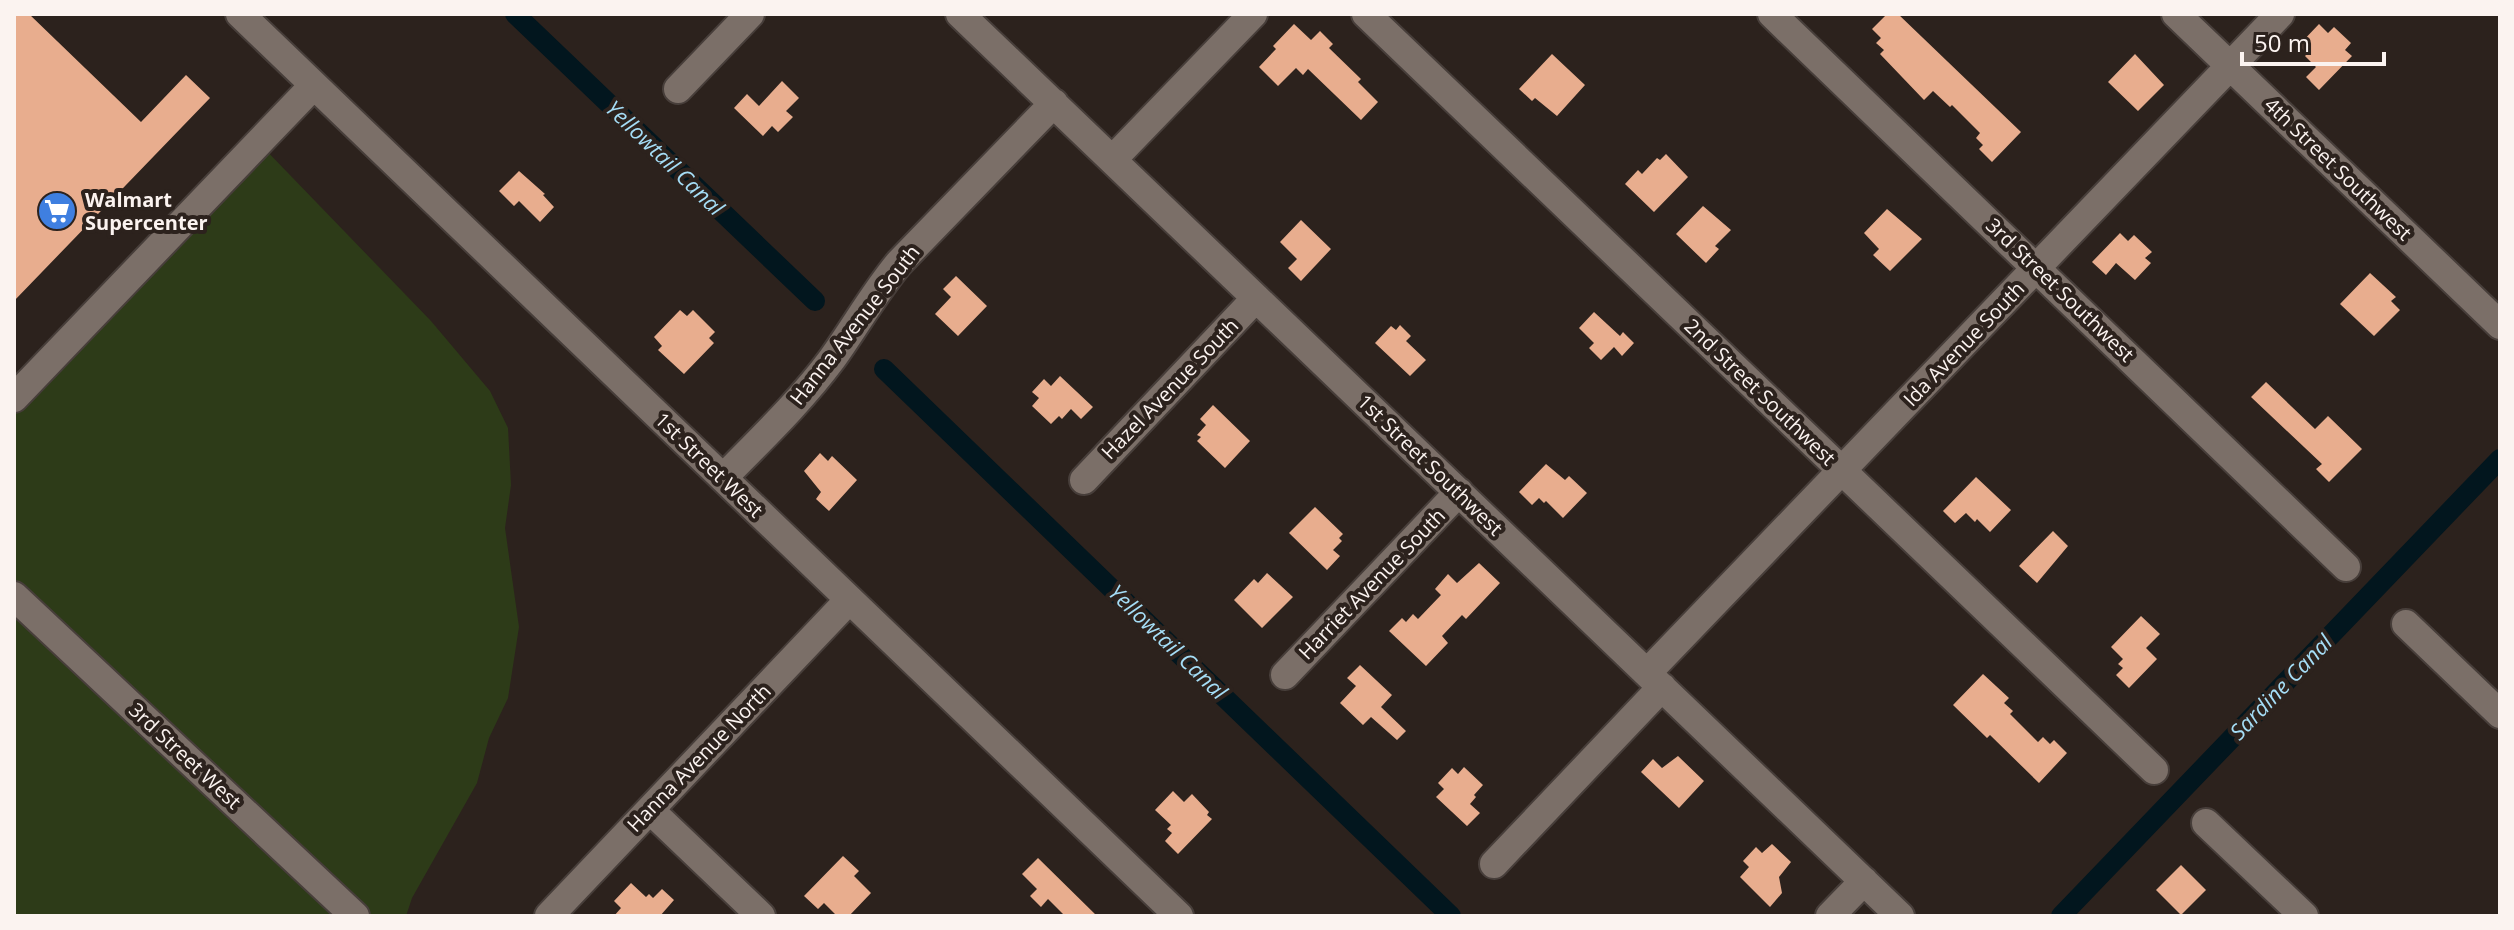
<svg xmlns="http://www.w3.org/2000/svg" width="2514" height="930" font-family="'Open Sans',sans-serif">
  <rect width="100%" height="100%" fill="#2c221d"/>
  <path fill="#2d3b18" d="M 260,144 L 431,321 L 490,391 L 508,428 L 511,485 L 505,528 L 519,627 L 508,698 L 489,738 L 477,783 L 412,898 L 406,916 L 14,916 L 14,401 Z"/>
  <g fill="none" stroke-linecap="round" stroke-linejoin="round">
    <path stroke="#02161e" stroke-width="20" d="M 515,14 L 815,301
      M 884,369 L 1451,916
      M 2061,916 L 2500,459"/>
  </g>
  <path fill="#e8ad8e" d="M 14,14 L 29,14 L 141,122 L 186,75 L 210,98 L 14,301 Z
    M 1887,14 L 1898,14 L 2021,132 L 1992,162 L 1979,149 L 1983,145 L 1976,138 L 1980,133 L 1952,105 L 1950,107 L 1933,91 L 1924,100 L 1880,54 L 1884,50 L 1876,43 L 1881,38 L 1872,29 Z
    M 1294,24 L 1311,40 L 1320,31 L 1333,44 L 1329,48 L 1361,79 L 1358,82 L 1378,102 L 1361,120 L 1308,69 L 1303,75 L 1296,68 L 1278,86 L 1259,67 L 1276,49 L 1273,46 Z
    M 2319,24 L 2328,33 L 2334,27 L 2351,43 L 2345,50 L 2352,56 L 2319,90 L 2306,77 L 2316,67 L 2305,56 L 2307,54 L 2299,45 Z
    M 1552,54 L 1585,85 L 1557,116 L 1535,98 L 1532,101 L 1519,89 Z
    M 2135,54 L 2164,85 L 2138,111 L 2108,82 Z
    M 782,81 L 799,98 L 786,111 L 793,117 L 778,132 L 772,126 L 763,136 L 734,108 L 747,94 L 759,106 Z
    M 1666,154 L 1688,177 L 1654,212 L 1625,184 L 1638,170 L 1642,174 L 1657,158 L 1660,160 Z
    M 519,171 L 545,194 L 543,195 L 554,207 L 540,222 L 519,201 L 514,206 L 499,191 Z
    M 1703,206 L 1731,230 L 1715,246 L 1719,249 L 1706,263 L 1676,234 Z
    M 1887,209 L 1922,239 L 1890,271 L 1873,255 L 1879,249 L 1864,233 Z
    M 1301,220 L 1331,249 L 1301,281 L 1288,268 L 1297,259 L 1280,242 Z
    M 2120,233 L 2128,241 L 2134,235 L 2152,252 L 2145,258 L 2151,263 L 2135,280 L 2116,263 L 2106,275 L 2092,262 Z
    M 2370,273 L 2396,297 L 2391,301 L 2400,310 L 2374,336 L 2340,304 Z
    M 956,276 L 987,306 L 958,336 L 935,314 L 951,297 L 943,289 Z
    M 680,310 L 687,316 L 693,310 L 715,332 L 709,338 L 714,343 L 684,374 L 658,350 L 662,346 L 654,337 Z
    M 1594,312 L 1620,336 L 1623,332 L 1634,343 L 1622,356 L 1614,347 L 1601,360 L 1589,348 L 1594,343 L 1579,328 Z
    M 1400,325 L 1411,336 L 1406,341 L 1426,360 L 1410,376 L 1375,343 L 1391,326 L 1396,330 Z
    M 1060,376 L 1093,407 L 1081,419 L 1071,409 L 1062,419 L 1059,416 L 1051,424 L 1032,406 L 1039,398 L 1032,392 L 1044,379 L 1051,386 Z
    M 2266,382 L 2315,429 L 2328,416 L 2362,449 L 2329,482 L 2316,469 L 2322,464 L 2251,397 Z
    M 1213,405 L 1250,441 L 1225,468 L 1197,441 L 1201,437 L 1197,435 L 1206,425 L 1200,419 Z
    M 820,453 L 828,461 L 832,456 L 857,480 L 829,511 L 816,499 L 821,492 L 804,471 Z
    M 1546,464 L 1565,480 L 1569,476 L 1587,493 L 1563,518 L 1546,501 L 1544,503 L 1539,498 L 1532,505 L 1519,492 Z
    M 1976,477 L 2011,510 L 1990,532 L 1977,519 L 1975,522 L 1966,513 L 1955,523 L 1943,511 Z
    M 1315,507 L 1343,534 L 1339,538 L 1342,541 L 1333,550 L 1340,556 L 1327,570 L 1289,533 Z
    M 2053,531 L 2068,546 L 2037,583 L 2019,566 Z
    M 1479,563 L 1500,583 L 1466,619 L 1462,615 L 1442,636 L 1448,643 L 1426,666 L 1389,631 L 1402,618 L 1406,622 L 1413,614 L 1418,619 L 1441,595 L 1435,589 L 1448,574 L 1457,583 Z
    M 1267,573 L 1293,597 L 1262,628 L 1234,600 L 1254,579 L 1258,583 Z
    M 2141,616 L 2160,634 L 2146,648 L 2157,659 L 2129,688 L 2116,675 L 2123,668 L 2118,664 L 2123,659 L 2111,647 Z
    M 1360,665 L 1392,695 L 1381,707 L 1406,731 L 1397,740 L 1371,717 L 1363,725 L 1340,703 L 1356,686 L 1347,678 Z
    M 1983,674 L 2009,698 L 2004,703 L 2013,711 L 2010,714 L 2038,742 L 2043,737 L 2050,744 L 2054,740 L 2067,753 L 2039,783 L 1990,735 L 1987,738 L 1953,705 Z
    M 1678,756 L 1704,781 L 1679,808 L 1641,772 L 1653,759 L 1662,768 Z
    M 1464,767 L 1483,785 L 1474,795 L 1476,797 L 1470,804 L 1480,813 L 1467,826 L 1436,797 L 1444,789 L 1438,783 L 1452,768 L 1458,774 Z
    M 1173,791 L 1184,802 L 1192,794 L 1209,812 L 1207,815 L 1212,819 L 1178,854 L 1165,841 L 1172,833 L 1167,829 L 1171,825 L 1155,810 Z
    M 1772,844 L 1791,862 L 1779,877 L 1782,893 L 1770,907 L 1740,877 L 1749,867 L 1743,861 L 1756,847 L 1762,853 Z
    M 843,856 L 859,871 L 854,876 L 871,893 L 849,916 L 837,916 L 824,903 L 818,909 L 804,896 Z
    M 1038,858 L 1097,916 L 1065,916 L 1048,899 L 1041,907 L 1030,896 L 1037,889 L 1022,874 Z
    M 2181,865 L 2206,890 L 2181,915 L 2156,890 Z
    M 631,883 L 646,897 L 649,894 L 653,898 L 662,889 L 674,900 L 660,916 L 614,916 L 621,908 L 614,901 Z"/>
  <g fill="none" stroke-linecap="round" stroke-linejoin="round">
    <g stroke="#473e3a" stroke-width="32">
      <path id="minor" d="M 240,14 L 1179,916
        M 960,14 L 1900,916
        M 1366,14 L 2154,770
        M 1772,14 L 2346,567
        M 2176,14 L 2500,325
        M 678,89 L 750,14
        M 1112,160 L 1253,14
        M 14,398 L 314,85
        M 723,478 C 760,440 800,402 832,359 C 855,327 874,293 899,263 L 1054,103
        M 1084,480 L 1256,298
        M 14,596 L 355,916
        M 2406,624 L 2500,714
        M 1647,673 L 2280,14
        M 1285,675 L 1459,492
        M 650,810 L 761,916
        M 2206,823 L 2304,916
        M 1494,864 L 1662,687
        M 549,916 L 849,600
        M 1830,916 L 1864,881"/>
    </g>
    <use href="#minor" stroke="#7b6f68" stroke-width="28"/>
  </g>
  <defs>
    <g id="supermarket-disc" transform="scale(2)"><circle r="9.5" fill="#3f7fe0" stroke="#2c221d"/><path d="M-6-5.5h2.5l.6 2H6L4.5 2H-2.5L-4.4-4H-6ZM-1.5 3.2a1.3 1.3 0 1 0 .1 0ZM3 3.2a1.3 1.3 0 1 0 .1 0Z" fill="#fff"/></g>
  </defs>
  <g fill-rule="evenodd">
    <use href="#supermarket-disc" x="57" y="211"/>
  </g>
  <g text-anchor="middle" stroke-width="8" stroke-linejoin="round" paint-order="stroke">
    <g font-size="20" fill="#fbf3f0" stroke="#2c221d">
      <text transform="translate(2338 169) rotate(44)" y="7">4th Street Southwest</text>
      <text transform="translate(2060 290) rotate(44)" y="7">3rd Street Southwest</text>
      <text transform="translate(855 325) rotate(-52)" y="7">Hanna Avenue South</text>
      <text transform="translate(1964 344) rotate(-46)" y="7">Ida Avenue South</text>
      <text transform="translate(1170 389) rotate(-46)" y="7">Hazel Avenue South</text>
      <text transform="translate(1760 392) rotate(44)" y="7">2nd Street Southwest</text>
      <text transform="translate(709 465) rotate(44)" y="7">1st Street West</text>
      <text transform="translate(1430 465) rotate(44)" y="7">1st Street Southwest</text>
      <text transform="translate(1372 584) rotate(-46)" y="7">Harriet Avenue South</text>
      <text transform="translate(185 756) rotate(43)" y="7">3rd Street West</text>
      <text transform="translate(699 758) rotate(-46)" y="7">Hanna Avenue North</text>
    </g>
    <g font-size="20" font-weight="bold" fill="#fbf3f0" stroke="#2c221d" text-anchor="start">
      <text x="85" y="207">Walmart<tspan x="85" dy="23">Supercenter</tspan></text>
    </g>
    <g font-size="22" font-style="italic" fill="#a5ddf6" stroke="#2c221d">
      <text transform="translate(665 158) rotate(44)" y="8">Yellowtail Canal</text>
      <text transform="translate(1168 642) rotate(44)" y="8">Yellowtail Canal</text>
      <text transform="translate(2281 687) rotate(-46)" y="8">Sardine Canal</text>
    </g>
  </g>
  <rect width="2514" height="930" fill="none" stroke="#fbf3f0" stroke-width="32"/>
  <path d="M2242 52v12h142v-12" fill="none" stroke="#fbf3f0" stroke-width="4"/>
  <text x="2254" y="52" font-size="24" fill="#fbf3f0" stroke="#2c221d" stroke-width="6" paint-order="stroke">50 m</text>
</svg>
